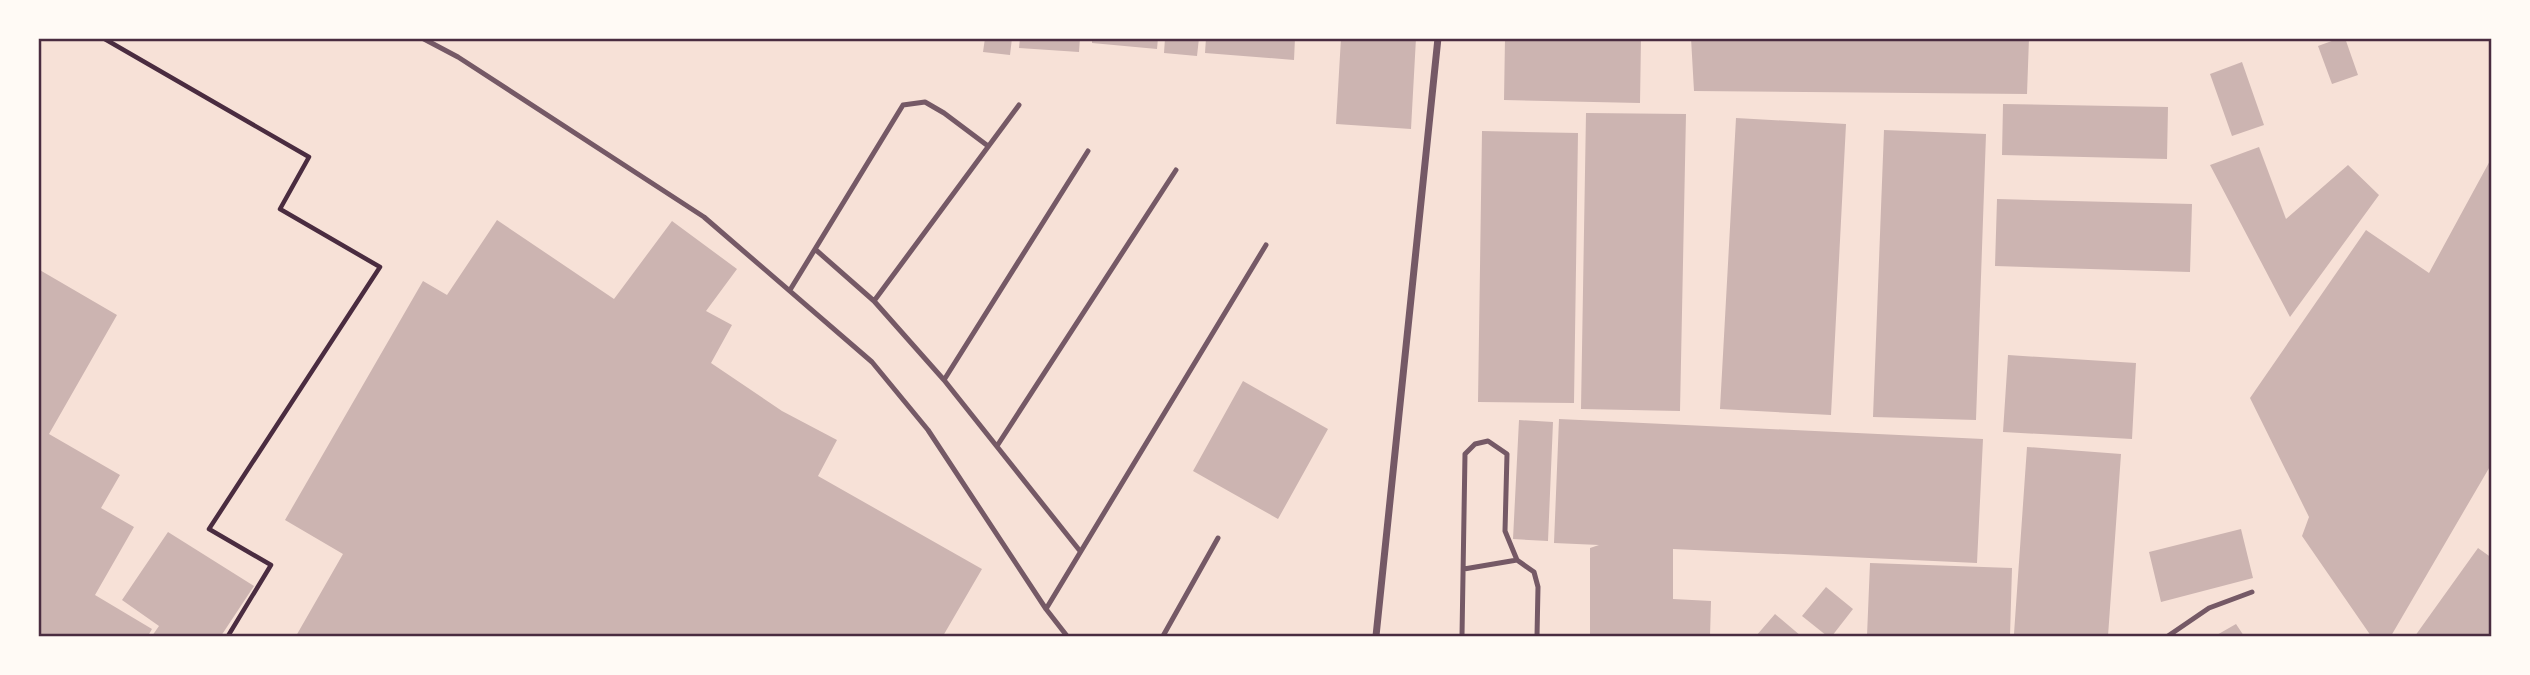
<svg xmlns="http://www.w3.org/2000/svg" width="2530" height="675" font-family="Figtree,sans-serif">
  <rect width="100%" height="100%" fill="#f7e1d7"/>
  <path fill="#ccb4b1" d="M 985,38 L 1012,38 L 1010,55 L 983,52 Z
    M 1020,38 L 1080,38 L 1079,52 L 1019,48 Z
    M 1092,38 L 1158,38 L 1157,49 L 1092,43 Z
    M 1165,38 L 1199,38 L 1197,56 L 1164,53 Z
    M 1206,38 L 1295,38 L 1294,60 L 1205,53 Z
    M 1341,38 L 1416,38 L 1411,129 L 1336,124 Z
    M 1505,38 L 1641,38 L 1640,103 L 1504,100 Z
    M 1691,38 L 2029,38 L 2027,94 L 1694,91 Z
    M 2340,38 L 2345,38 L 2358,75 L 2332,84 L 2318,46 Z
    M 2242,62 L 2264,125 L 2232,136 L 2210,74 Z
    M 2003,104 L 2168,107 L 2167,159 L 2002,155 Z
    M 1586,113 L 1686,114 L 1680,411 L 1581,409 Z
    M 1736,118 L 1846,124 L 1831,415 L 1720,409 Z
    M 1884,130 L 1986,134 L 1976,420 L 1873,417 Z
    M 1482,131 L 1578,133 L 1574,403 L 1478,402 Z
    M 2259,147 L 2286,219 L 2348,165 L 2379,195 L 2290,317 L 2210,165 Z
    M 2492,157 L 2492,463 L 2391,636 L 2371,636 L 2302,536 L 2309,517 L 2250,398 L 2366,230 L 2429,273 Z
    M 1997,199 L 2192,204 L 2190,272 L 1995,266 Z
    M 497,220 L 614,299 L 672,221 L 737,269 L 706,311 L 732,325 L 711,363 L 782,411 L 837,440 L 818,476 L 982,569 L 943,636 L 296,636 L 343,554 L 285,520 L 423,281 L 447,295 Z
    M 38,269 L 117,315 L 49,434 L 120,475 L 101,508 L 134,527 L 95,595 L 152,629 L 148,636 L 38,636 Z
    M 2008,355 L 2136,363 L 2132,439 L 2003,432 Z
    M 1243,381 L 1328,429 L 1278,519 L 1193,471 Z
    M 1559,419 L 1983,439 L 1977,563 L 1673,549 L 1673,599 L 1711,601 L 1710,636 L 1590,636 L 1590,548 L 1599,545 L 1554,543 Z
    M 1519,420 L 1553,422 L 1548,541 L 1513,539 Z
    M 2027,447 L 2121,454 L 2108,636 L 2014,634 Z
    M 2241,529 L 2253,578 L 2161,602 L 2149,552 Z
    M 168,532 L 254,586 L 221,636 L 152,636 L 159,626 L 122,600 Z
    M 2478,548 L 2492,558 L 2492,636 L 2415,636 Z
    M 1870,563 L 2012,568 L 2010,636 L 1867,636 Z
    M 1826,587 L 1853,609 L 1832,636 L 1827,636 L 1802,616 Z
    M 1775,614 L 1801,636 L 1756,636 Z
    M 2236,624 L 2244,636 L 2215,636 Z"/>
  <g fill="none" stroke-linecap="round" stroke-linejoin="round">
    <path stroke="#4a2c40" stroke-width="4.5" d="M 103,38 L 309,157 L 280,209 L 380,267 L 209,529 L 271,565 L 228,636"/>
    <path stroke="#755966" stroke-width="5" d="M 422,38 L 458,57 L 704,217 L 872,362 L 928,430 L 1046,609 L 1067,636
      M 816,250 L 874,301 L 944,380 L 1080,551
      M 790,290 L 903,105 L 925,102 L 944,113 L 988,146
      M 874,301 L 1019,105
      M 944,380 L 1088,151
      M 997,446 L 1176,170
      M 1464,569 L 1517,560
      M 1046,609 L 1266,245
      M 1163,636 L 1218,538
      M 1462,636 L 1465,454 L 1475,444 L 1488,441 L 1507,454 L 1505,531 L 1517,560 L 1534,572 L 1538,587 L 1537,636
      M 2168,636 L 2209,608 L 2252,592"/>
    <path stroke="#755966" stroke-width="7" d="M 1376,636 L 1438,38"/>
  </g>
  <rect width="2530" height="675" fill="none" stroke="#fffaf5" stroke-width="80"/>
  <rect x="40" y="40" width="2450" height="595" fill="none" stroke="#4a2c40" stroke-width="2.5"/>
</svg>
